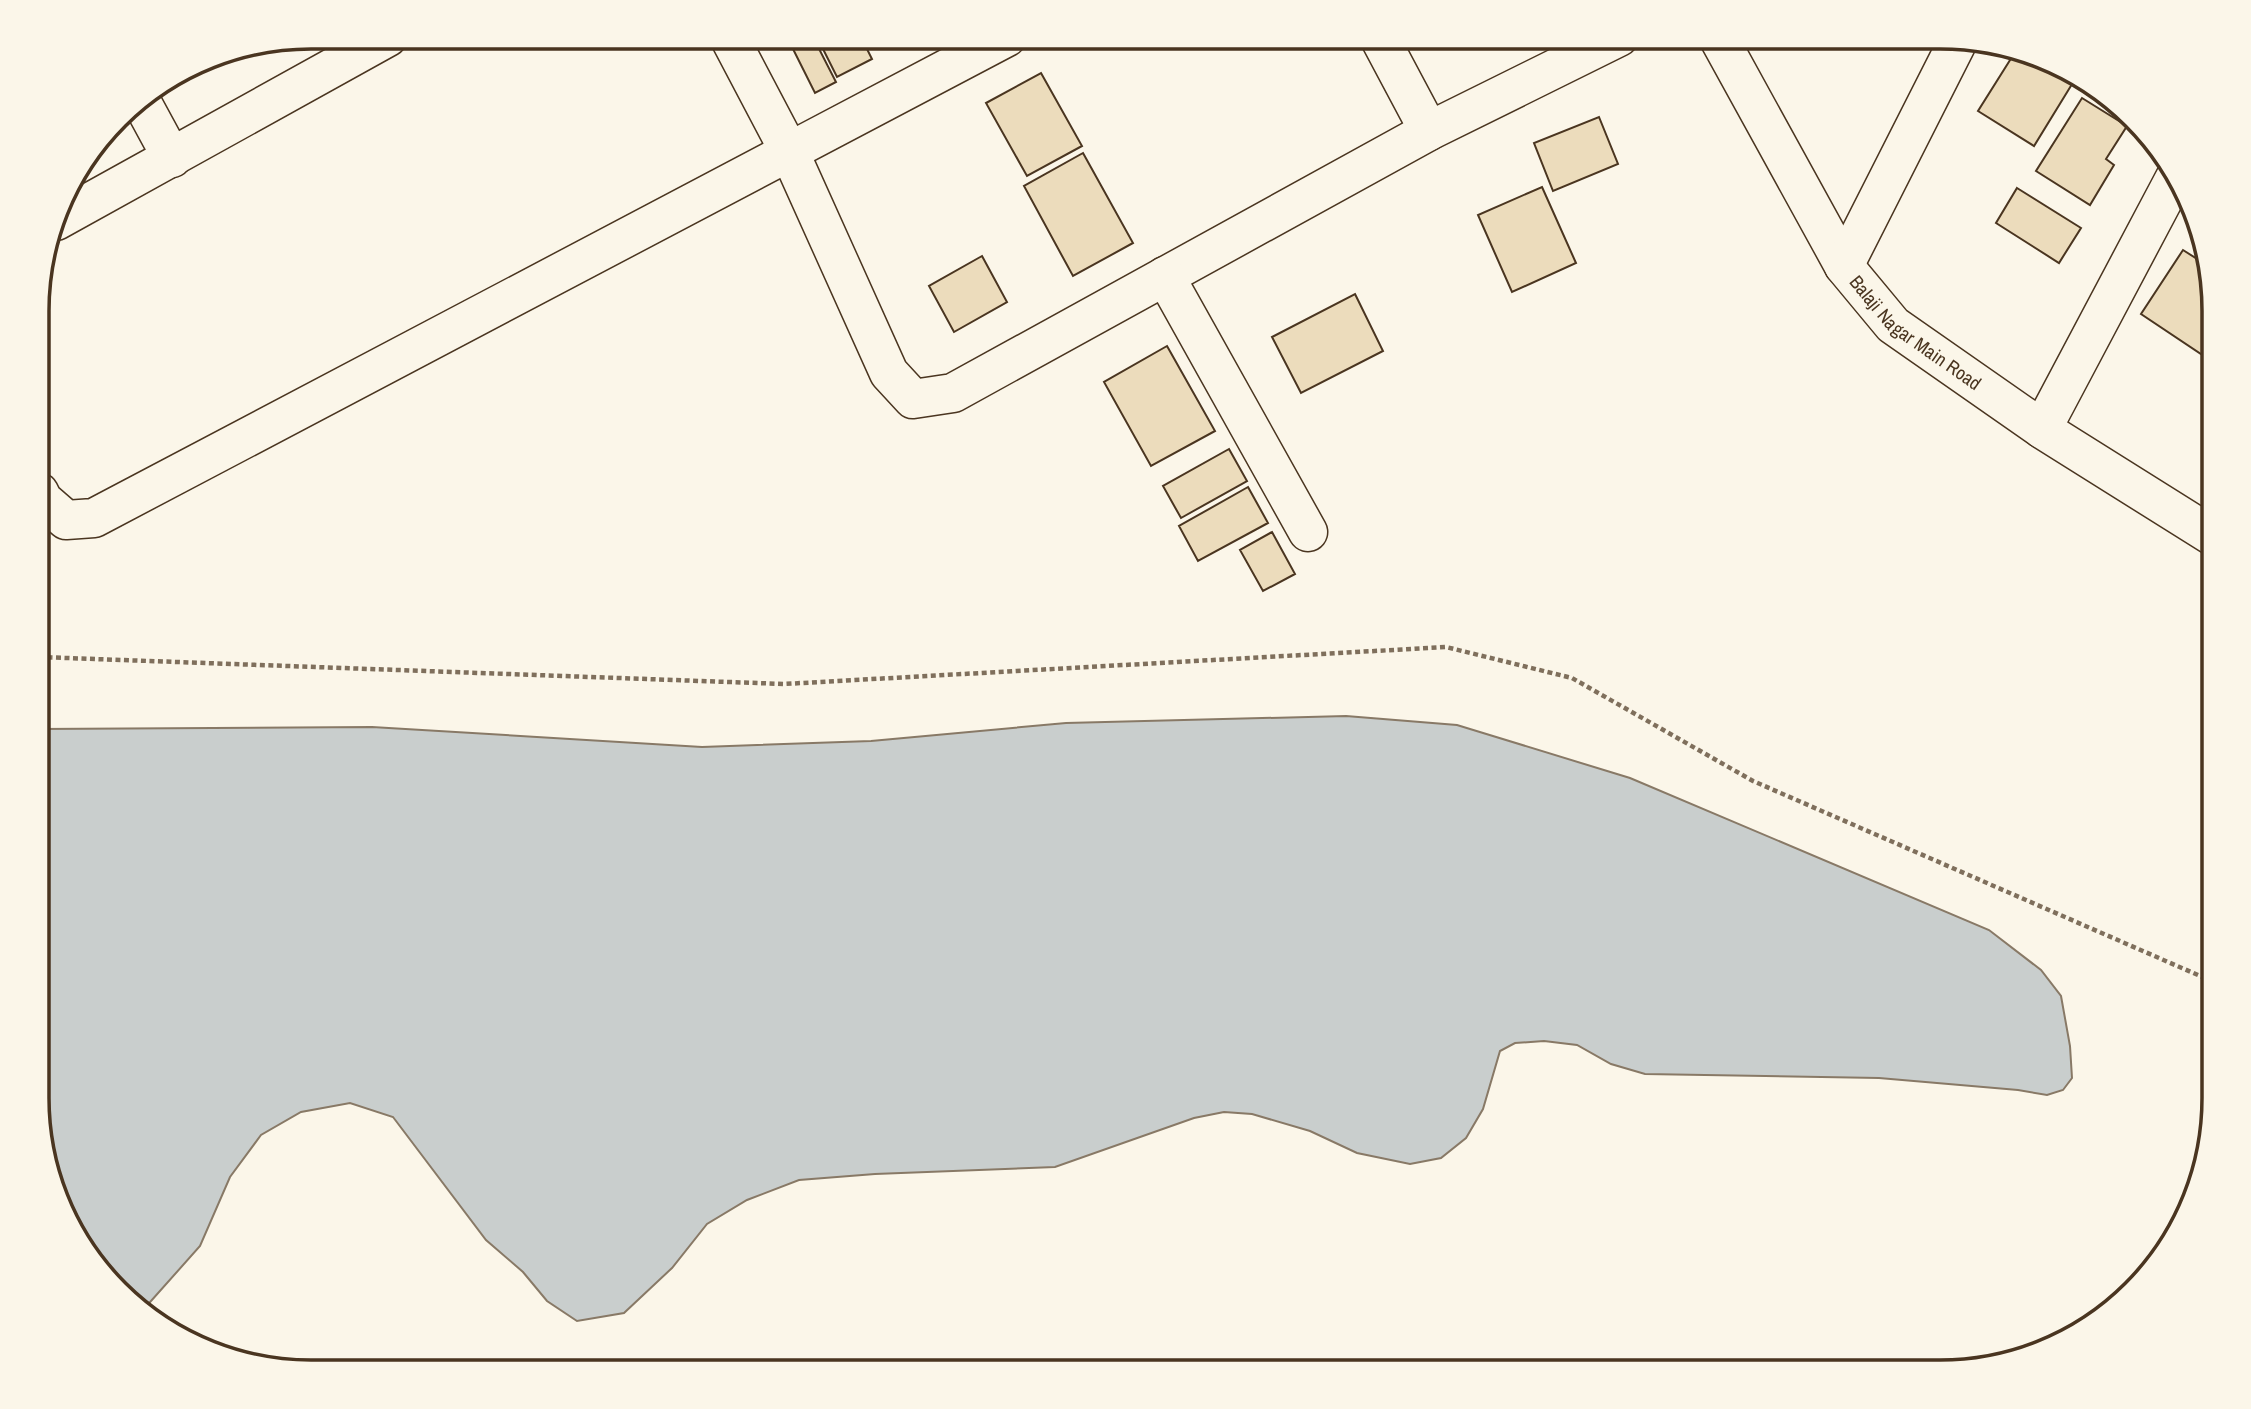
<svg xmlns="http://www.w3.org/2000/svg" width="2251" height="1409" font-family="'Archivo Narrow',sans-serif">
  <rect width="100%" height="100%" fill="#fbf6e9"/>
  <path fill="#c9cecd" stroke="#887966" stroke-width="2" d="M 1346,716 L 1457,725 L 1630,778 L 1989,930 L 2041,970 L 2061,996 L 2070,1046 L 2072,1078 L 2063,1090 L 2047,1095 L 2018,1090 L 1879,1078 L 1645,1074 L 1611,1064 L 1577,1045 L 1544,1041 L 1515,1043 L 1500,1051 L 1483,1109 L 1466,1138 L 1441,1158 L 1410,1164 L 1357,1153 L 1310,1131 L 1252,1114 L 1224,1112 L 1194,1118 L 1055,1167 L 875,1174 L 799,1180 L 747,1200 L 707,1224 L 672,1268 L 624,1313 L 577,1321 L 547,1301 L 523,1272 L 486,1240 L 393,1117 L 350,1103 L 301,1112 L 261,1135 L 230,1177 L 200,1246 L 143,1310 L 83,1250 L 39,1133 L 39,729 L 372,727 L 702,747 L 871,741 L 1066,723 Z"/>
  <path fill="#ecdcbc" stroke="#4a3520" stroke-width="2" d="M 787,37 L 813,37 L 836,82 L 815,93 Z
    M 817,37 L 861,37 L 872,59 L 837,77 Z
    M 2017,49 L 2077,76 L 2034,146 L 1978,111 Z
    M 1041,73 L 1082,146 L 1027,176 L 986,103 Z
    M 2082,98 L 2127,126 L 2106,159 L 2114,165 L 2090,205 L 2036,171 Z
    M 1599,117 L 1618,164 L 1553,191 L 1534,143 Z
    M 1083,153 L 1133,243 L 1073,276 L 1024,186 Z
    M 1542,187 L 1576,263 L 1512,292 L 1478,215 Z
    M 2017,188 L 2081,228 L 2059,263 L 1996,223 Z
    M 2183,250 L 2205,264 L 2214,294 L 2214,341 L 2204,356 L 2141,314 Z
    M 982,256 L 1007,302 L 954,332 L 929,286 Z
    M 1355,294 L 1383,351 L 1301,393 L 1272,337 Z
    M 1167,346 L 1215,431 L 1151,466 L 1104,382 Z
    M 1229,449 L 1247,481 L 1181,518 L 1163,486 Z
    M 1248,487 L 1268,523 L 1198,561 L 1179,526 Z
    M 1272,532 L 1295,574 L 1263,591 L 1240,550 Z"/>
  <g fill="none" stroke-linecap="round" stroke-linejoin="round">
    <g stroke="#4a3520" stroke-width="41">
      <g id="minor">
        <path d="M 729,37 L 789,151 L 889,373 L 913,399 L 953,393 L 1429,131 L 1619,37"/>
        <path d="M 1379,37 L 1429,131"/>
        <path id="s1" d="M 1718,37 L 1844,266 L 1893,325 L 2042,429 L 2214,537"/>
        <path d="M 140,99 L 172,158"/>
        <path d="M 56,221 L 388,37"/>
        <path d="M 1844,266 L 1959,39"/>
        <path d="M 1165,276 L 1308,532"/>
        <path d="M 2042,429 L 2177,174"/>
        <path d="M 39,492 L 43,500 L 66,520 L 94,518 L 1007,37"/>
      </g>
    </g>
    <path stroke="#7f6f5c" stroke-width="4.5" stroke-dasharray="5 3.5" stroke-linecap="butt" d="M 39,657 L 784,684 L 1446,647 L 1572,678 L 1753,781 L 2214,982"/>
    <use href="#minor" stroke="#fbf6e9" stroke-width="38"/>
  </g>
  <g text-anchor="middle" stroke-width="5" stroke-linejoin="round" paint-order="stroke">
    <g font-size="19" fill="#4a3520" stroke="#fbf6e9">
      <text dy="7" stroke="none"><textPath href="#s1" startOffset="360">Balaji Nagar Main Road</textPath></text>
    </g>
  </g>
  <path d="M0 0H2251V1409H0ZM311 49H1940A262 262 0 0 1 2202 311V1098A262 262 0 0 1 1940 1360H311A262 262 0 0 1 49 1098V311A262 262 0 0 1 311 49Z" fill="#fbf6e9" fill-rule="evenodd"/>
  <path fill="none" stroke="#4a3520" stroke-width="3.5" d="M311 49H1940A262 262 0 0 1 2202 311V1098A262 262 0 0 1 1940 1360H311A262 262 0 0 1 49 1098V311A262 262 0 0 1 311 49Z"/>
</svg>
